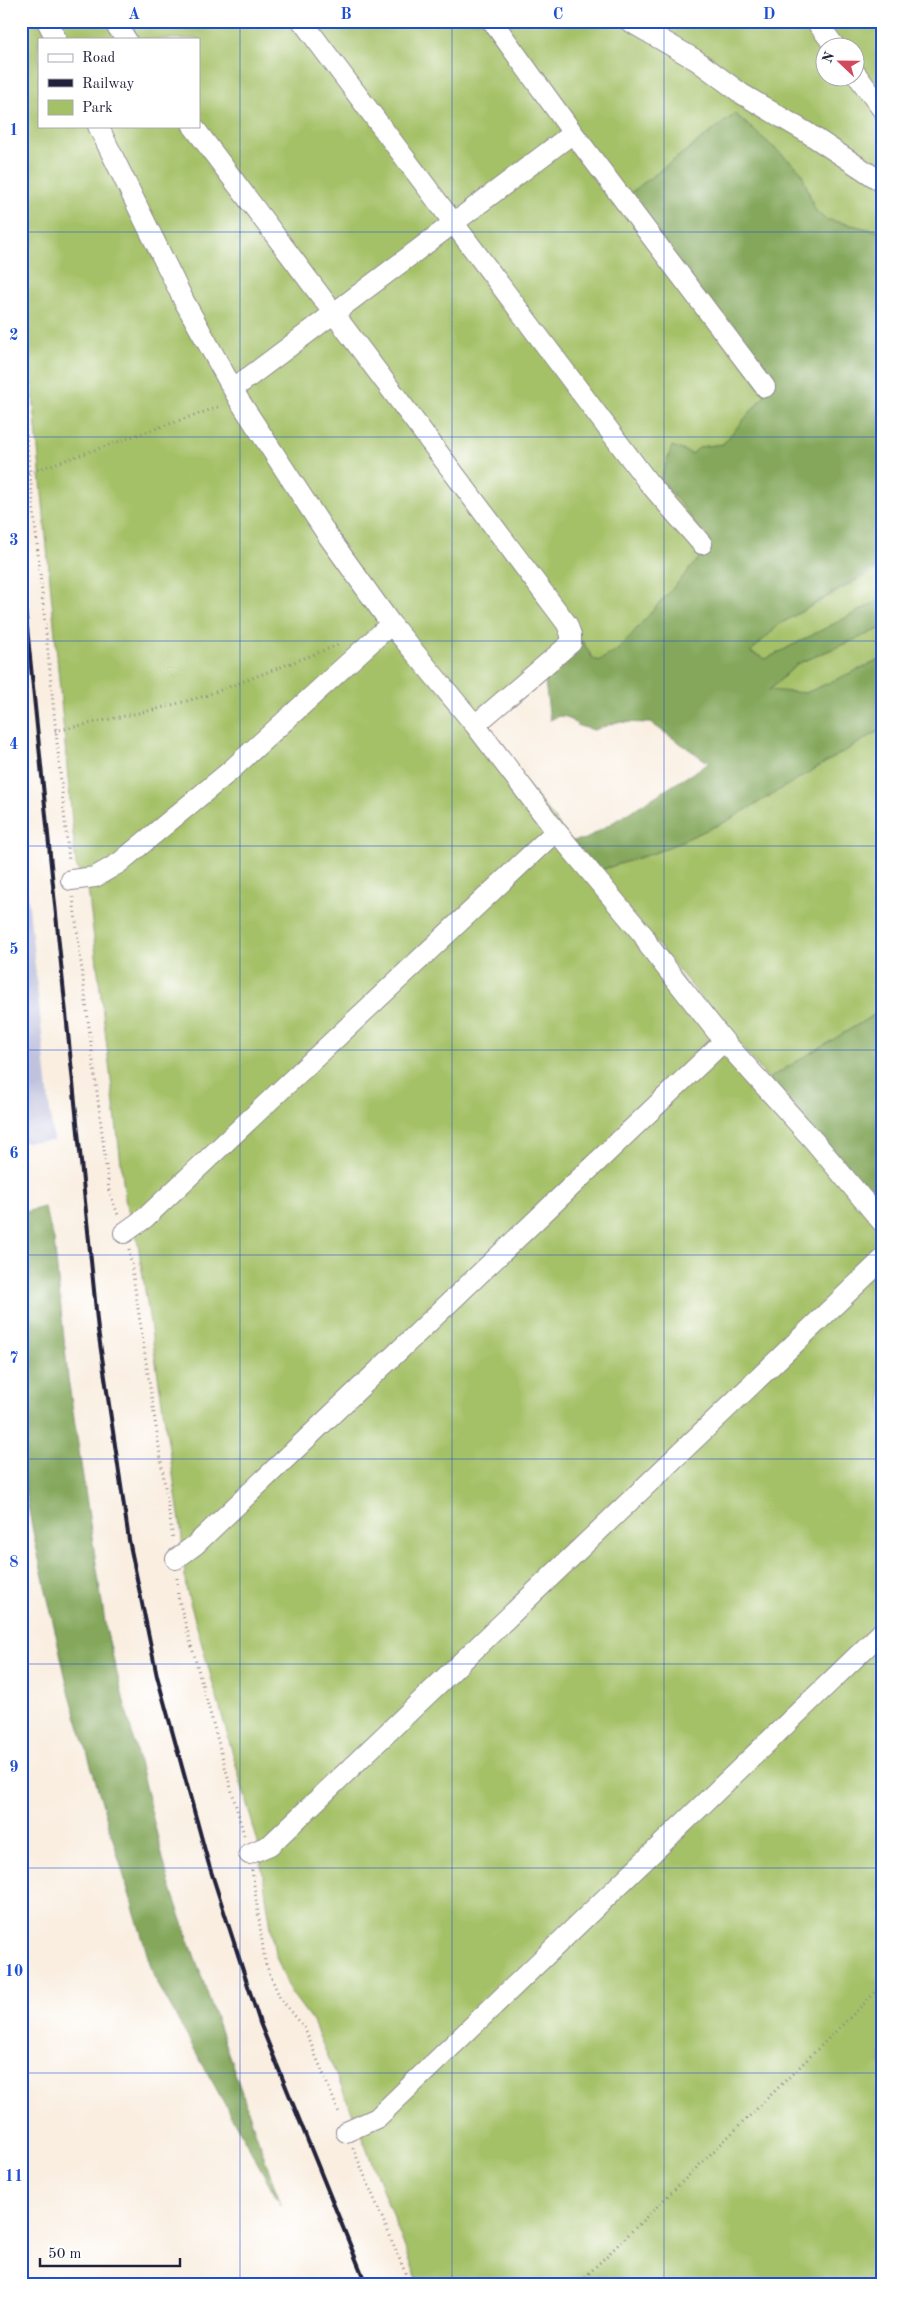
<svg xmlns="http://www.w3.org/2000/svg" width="903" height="2305" font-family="'Old Standard TT',serif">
  <rect width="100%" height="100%" fill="#fff"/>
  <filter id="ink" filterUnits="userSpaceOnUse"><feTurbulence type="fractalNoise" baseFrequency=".02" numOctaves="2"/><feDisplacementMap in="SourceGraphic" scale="10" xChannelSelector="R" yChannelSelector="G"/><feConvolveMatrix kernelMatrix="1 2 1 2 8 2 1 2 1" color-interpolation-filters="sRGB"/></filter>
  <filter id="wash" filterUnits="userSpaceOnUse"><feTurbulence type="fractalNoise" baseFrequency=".0096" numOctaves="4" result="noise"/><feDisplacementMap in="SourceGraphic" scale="20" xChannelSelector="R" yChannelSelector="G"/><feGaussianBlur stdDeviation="1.12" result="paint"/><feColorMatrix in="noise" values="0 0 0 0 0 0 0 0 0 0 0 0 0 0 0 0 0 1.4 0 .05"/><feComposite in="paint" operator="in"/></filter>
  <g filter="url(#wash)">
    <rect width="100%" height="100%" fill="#f9eee0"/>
    <path fill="#c0c2dd" d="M 21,829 L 53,1141 L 21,1142 Z"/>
    <path fill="#a5c167" stroke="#647251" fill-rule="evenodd" d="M 21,21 L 882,21 L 882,232 L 825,219 L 815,210 L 801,171 L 735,114 L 629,194 L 765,395 L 723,444 L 700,447 L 692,454 L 672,446 L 710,544 L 703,554 L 618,650 L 598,661 L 592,657 L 582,641 L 482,728 L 882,1231 L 882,2284 L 419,2284 L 353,2114 L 313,2022 L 290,1991 L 275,1954 L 258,1843 L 186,1588 L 181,1528 L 137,1237 L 126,1205 L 88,889 L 76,865 L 21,263 ZM 39,39 L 199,39 L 199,126 L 39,126 ZM 826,48 L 856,48 L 856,78 L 826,78 Z
      M 882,566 L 882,599 L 766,659 L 750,652 L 780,624 Z
      M 882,628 L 882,659 L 806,693 L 769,691 L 797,664 Z
      M 882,729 L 882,1010 L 768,1079 L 597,871 L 657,852 L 727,821 Z"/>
    <path fill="#84a75c" stroke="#53644c" d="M 735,114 L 801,171 L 815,210 L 825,219 L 882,232 L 882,564 L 780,624 L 750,652 L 766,659 L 882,599 L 882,628 L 797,664 L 769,690 L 806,693 L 882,659 L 882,729 L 727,821 L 657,852 L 597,871 L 572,841 L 586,839 L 709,763 L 651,723 L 617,722 L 594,730 L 579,726 L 567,717 L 559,716 L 550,720 L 544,674 L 582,641 L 592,657 L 598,661 L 618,650 L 703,554 L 710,543 L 661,478 L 672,446 L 692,454 L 700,447 L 723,444 L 765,395 L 629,194 Z
      M 882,1010 L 882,1212 L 768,1079 Z
      M 44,1207 L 54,1240 L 68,1378 L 106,1629 L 169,1883 L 281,2205 L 154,1977 L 68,1688 L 34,1537 L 21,1469 L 21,1213 Z"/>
  </g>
  <g filter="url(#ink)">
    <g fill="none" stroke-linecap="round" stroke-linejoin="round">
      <g stroke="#8e888e" stroke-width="22">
        <path id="street" d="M 47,21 L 56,39
          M 113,21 L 126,39
          M 302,21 L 648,482 L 702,544
          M 492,21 L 573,133 L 765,387
          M 629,21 L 696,60 L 742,94 L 806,132 L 882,182
          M 816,21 L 836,48
          M 856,74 L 882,109
          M 98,126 L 184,301 L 239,400 L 328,536 L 391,624 L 475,725 L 556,831 L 644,936 L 649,946 L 724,1041 L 814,1141 L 882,1222
          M 193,126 L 567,624 L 571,635 L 571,643 L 475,725
          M 233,389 L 573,133
          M 71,880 L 95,877 L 119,863 L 230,771 L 391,624
          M 124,1233 L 145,1218 L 556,831
          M 176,1559 L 195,1545 L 724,1041
          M 249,1854 L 270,1845 L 882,1260
          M 346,2132 L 377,2118 L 882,1632"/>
      </g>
      <path stroke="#8e888e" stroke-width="3" stroke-dasharray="1 4" stroke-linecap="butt" d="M 21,385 L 69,861
        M 28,473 L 221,406
        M 55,731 L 157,709 L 205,696 L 338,645
        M 73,897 L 109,1190 L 118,1215
        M 129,1249 L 173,1539
        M 177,1578 L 178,1597 L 244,1835
        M 252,1870 L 265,1962 L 280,1998 L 304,2027 L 340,2115
        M 353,2148 L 410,2284
        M 578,2284 L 882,1986"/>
      <use href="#street" stroke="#fff" stroke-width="20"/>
      <path stroke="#22223b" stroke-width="4" d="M 21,568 L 98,1330 L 129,1540 L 157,1676 L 209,1865 L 260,2023 L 366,2284"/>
    </g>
  </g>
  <path fill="none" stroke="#1d4ed8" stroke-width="1" stroke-opacity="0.55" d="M 240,21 L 240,2284M 452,21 L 452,2284M 664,21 L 664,2284M 21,232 L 882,232M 21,437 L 882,437M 21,641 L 882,641M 21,846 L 882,846M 21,1050 L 882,1050M 21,1255 L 882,1255M 21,1459 L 882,1459M 21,1664 L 882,1664M 21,1868 L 882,1868M 21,2073 L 882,2073"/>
  <rect width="903" height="2305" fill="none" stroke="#fff" stroke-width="55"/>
  <rect x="38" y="38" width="162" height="90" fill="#ffffff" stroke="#a7a7b1"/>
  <rect x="48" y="54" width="25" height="8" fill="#ffffff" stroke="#a7a7b1"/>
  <text x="82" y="62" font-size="15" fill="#22223b">Road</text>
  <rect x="48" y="79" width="25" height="8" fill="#22223b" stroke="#a7a7b1"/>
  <text x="82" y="88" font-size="15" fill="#22223b">Railway</text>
  <rect x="48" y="100" width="25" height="15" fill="#a5c167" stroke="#a7a7b1"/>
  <text x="82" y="112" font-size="15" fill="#22223b">Park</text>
  <g transform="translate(840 62) rotate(292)"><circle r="24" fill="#ffffff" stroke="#a7a7b1"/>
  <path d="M0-4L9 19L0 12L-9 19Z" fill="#d1495b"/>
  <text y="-8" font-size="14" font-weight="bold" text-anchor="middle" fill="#22223b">N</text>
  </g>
  <path d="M40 2258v8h140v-8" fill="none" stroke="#22223b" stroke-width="2.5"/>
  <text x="48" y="2258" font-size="15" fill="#22223b" stroke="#ffffff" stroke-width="4" paint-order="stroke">50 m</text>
  <rect x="28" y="28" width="848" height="2250" fill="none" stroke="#1d4ed8" stroke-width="2"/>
  <g font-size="16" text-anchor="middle" font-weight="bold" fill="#1d4ed8">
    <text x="134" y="19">A</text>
    <text x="346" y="19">B</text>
    <text x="558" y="19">C</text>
    <text x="769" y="19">D</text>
    <text x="14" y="135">1</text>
    <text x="14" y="340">2</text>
    <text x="14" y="545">3</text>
    <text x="14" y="749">4</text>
    <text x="14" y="954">5</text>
    <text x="14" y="1158">6</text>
    <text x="14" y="1363">7</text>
    <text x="14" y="1567">8</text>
    <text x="14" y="1772">9</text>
    <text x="14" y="1976">10</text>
    <text x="14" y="2181">11</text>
  </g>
</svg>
